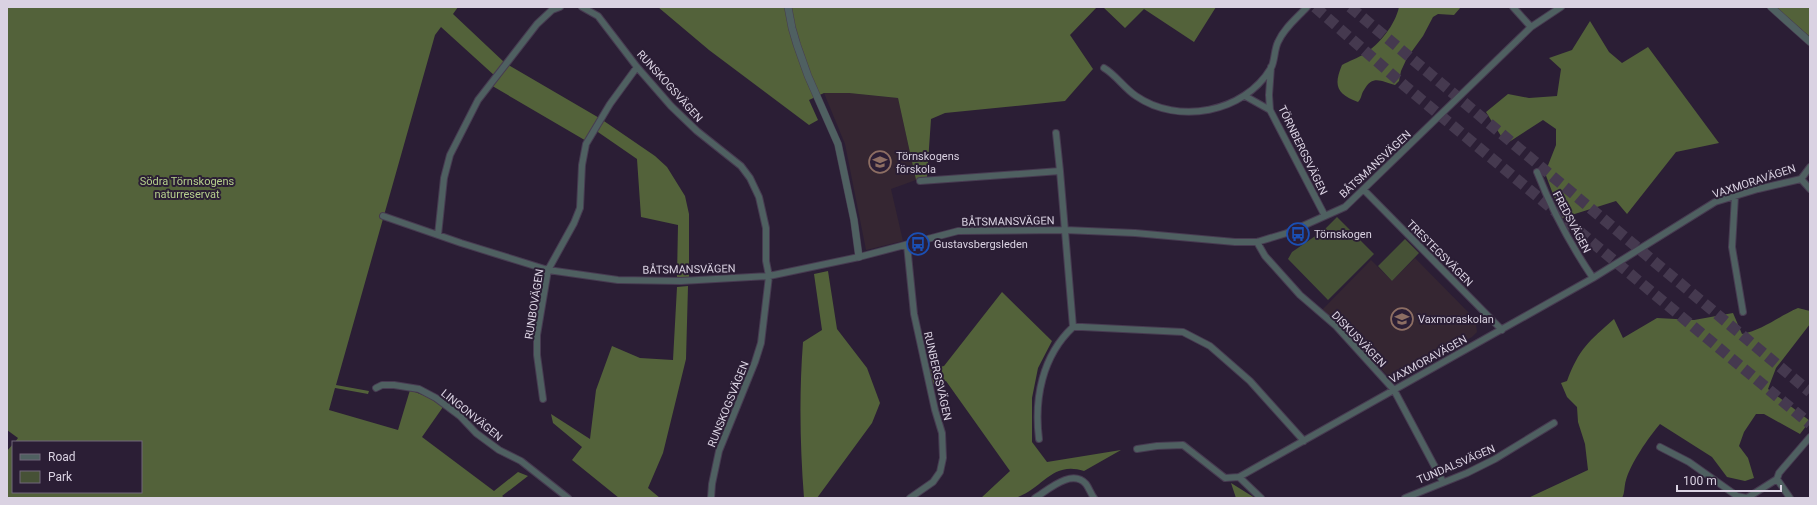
<svg xmlns="http://www.w3.org/2000/svg" width="1817" height="505" font-family="Roboto,sans-serif">
  <rect width="100%" height="100%" fill="#2b1e35"/>
  <path fill="#352632" d="M 824,93 L 849,93 L 898,98 L 916,180 L 891,189 L 903,241 L 866,250 L 845,144 Z
    M 1415,258 L 1470,314 L 1476,324 L 1477,332 L 1472,337 L 1392,380 L 1322,310 L 1371,260 L 1392,281 Z"/>
  <path fill="#465136" d="M 1337,217 L 1374,254 L 1328,300 L 1288,259 L 1292,252 L 1324,230 Z
    M 1405,239 L 1419,253 L 1392,281 L 1378,266 Z"/>
  <path fill="#53623a" d="M 7,7 L 458,7 L 453,14 L 505,63 L 601,119 L 655,156 L 667,167 L 685,196 L 689,214 L 689,277 L 677,277 L 678,225 L 641,217 L 637,159 L 595,130 L 588,142 L 489,84 L 495,76 L 441,27 L 435,35 L 336,385 L 369,391 L 368,394 L 335,388 L 329,410 L 398,430 L 410,390 L 430,398 L 443,407 L 422,437 L 494,491 L 518,472 L 528,476 L 502,496 L 505,498 L 7,498 L 7,451 L 13,444 L 13,492 L 141,492 L 141,442 L 15,442 L 18,438 L 7,430 Z
    M 658,7 L 1097,7 L 1070,35 L 1093,69 L 1065,101 L 945,113 L 931,119 L 927,177 L 916,180 L 898,98 L 849,93 L 824,93 L 809,100 L 818,120 L 809,125 L 709,50 Z
    M 1103,7 L 1216,7 L 1194,42 L 1144,9 L 1125,28 Z
    M 1399,7 L 1461,7 L 1454,15 L 1438,14 L 1433,17 L 1423,36 L 1407,58 L 1401,71 L 1399,81 L 1395,85 C 1382,82 1373,74 1364,90 C 1361,94 1362,98 1358,102 C 1337,94 1333,86 1342,65 C 1349,61 1358,58 1364,54 C 1380,44 1395,25 1399,7 Z
    M 1775,7 L 1810,7 L 1810,37 Z
    M 1590,21 L 1609,52 L 1622,63 L 1648,47 L 1719,143 L 1676,152 L 1627,214 L 1616,201 L 1562,218 L 1545,173 L 1556,145 L 1556,129 L 1543,120 L 1506,144 L 1486,112 L 1508,94 L 1529,98 L 1557,96 L 1561,69 L 1549,58 L 1572,50 Z
    M 828,271 L 837,329 L 867,368 L 880,403 L 872,423 L 817,498 L 804,498 C 800,446 799,394 803,342 L 822,330 L 814,274 Z
    M 688,286 L 686,359 L 663,453 L 648,488 L 660,498 L 619,498 L 572,460 L 582,447 L 553,423 L 551,414 L 590,439 L 596,390 L 612,346 L 640,358 L 673,360 L 677,287 Z
    M 1002,292 L 1052,341 L 1038,368 L 1032,398 L 1032,442 L 1047,462 L 1121,450 L 1084,471 C 1052,461 1043,488 1018,497 C 1010,501 990,498 981,498 L 1010,471 L 946,381 L 933,384 L 930,369 L 944,366 Z
    M 1798,308 L 1810,311 L 1810,324 L 1776,368 L 1768,389 L 1810,421 L 1800,434 L 1764,414 L 1756,414 L 1744,432 L 1739,446 L 1748,458 L 1754,478 L 1745,481 L 1727,477 L 1712,457 L 1660,424 C 1648,438 1631,463 1626,480 C 1624,486 1625,493 1622,498 L 1528,498 L 1588,470 L 1585,444 L 1578,422 L 1577,407 L 1567,397 L 1561,383 L 1567,381 C 1579,349 1589,341 1614,319 L 1623,338 L 1657,318 L 1694,320 L 1733,313 L 1742,334 C 1763,330 1779,316 1798,308 Z
    M 1231,483 L 1255,498 L 1236,498 Z"/>
  <g fill="none" stroke-linecap="round" stroke-linejoin="round">
    <path stroke="#45394f" stroke-width="11" stroke-dasharray="11 5.5" stroke-linecap="butt" d="M 1315,7 L 1405,86 L 1810,424
      M 1350,7 L 1810,392"/>
    <g stroke="#473b51" stroke-width="8">
      <path id="minor" d="M 582,7 L 598,16 L 637,67 L 671,106 L 697,131 L 741,166 L 750,178 L 759,197 L 766,228 L 766,261 L 769,276 L 761,343 L 755,362 L 719,451 L 712,484 L 711,498
        M 1513,7 L 1531,27
        M 1271,67 L 1269,95 L 1270,110 L 1325,216
        M 1104,68 C 1116,75 1124,88 1136,96 C 1178,125 1244,113 1271,68 C 1275,61 1274,50 1278,42 C 1284,28 1297,18 1307,7
        M 1245,96 L 1270,110
        M 1056,133 L 1060,171
        M 1537,172 C 1552,210 1570,244 1593,278
        M 1801,179 L 1810,189
        M 920,181 L 1060,171 L 1073,327
        M 1364,190 L 1502,330
        M 1735,196 L 1732,247 L 1743,312
        M 383,216 L 461,243 L 548,270 L 618,280 L 681,281 L 769,276 L 859,257 L 958,231 L 1065,230 L 1135,233 L 1235,242 L 1257,242 L 1287,233 L 1345,207 L 1531,27 L 1561,7
        M 438,235 L 444,178 L 450,155 L 478,100 L 537,24 L 552,10 L 560,7
        M 1257,242 L 1265,256 L 1300,295 L 1336,326 L 1394,390 L 1443,482
        M 907,245 L 914,314 L 935,410 L 942,433 L 943,458 L 940,472 L 933,482 L 910,498
        M 376,388 L 382,385 L 394,385 L 419,389 L 436,398 L 460,416 L 476,433 L 499,450 L 521,461 L 568,498
        M 543,399 L 537,355 L 537,335 L 548,270 L 574,223 L 580,208 L 582,165 L 586,144 L 610,104 L 637,67
        M 1039,439 C 1034,399 1042,356 1073,327 L 1082,327 L 1183,332 L 1210,346 L 1250,381 L 1304,441
        M 1660,447 L 1689,462 L 1737,496 L 1747,498 L 1777,479 L 1779,473 L 1810,437
        M 1137,449 L 1157,446 L 1183,445 L 1225,478 L 1239,477 L 1593,278 L 1715,202 L 1758,189 L 1801,179 L 1810,167
        M 1239,477 L 1261,498
        M 1777,479 L 1790,498
        M 1035,498 C 1048,490 1072,468 1086,484 C 1089,488 1091,494 1094,498
        M 1405,498 L 1467,473 L 1495,459 L 1554,423"/>
    </g>
    <g stroke="#473b51" stroke-width="8">
      <path id="tertiary" d="M 788,7 L 792,28 L 797,45 L 808,76 L 838,144 L 854,220 L 859,257
        M 1771,7 L 1810,42"/>
    </g>
    <use href="#minor" stroke="#4f6061" stroke-width="6"/>
    <use href="#tertiary" stroke="#4f6061" stroke-width="7"/>
  </g>
  <defs>
    <g id="school-ring" transform="scale(1.15)"><circle r="9.5" fill="#2b1e35" stroke="#8d6e63" stroke-width="1.5"/><path d="M0-5L7-2L0 1L-7-2ZM-4 1L0 2.5L4 1V4Q0 6-4 4Z" fill="#8d6e63"/></g>
    <g id="bus-ring" transform="scale(1.15)"><circle r="9.5" fill="#2b1e35" stroke="#1a4fb4" stroke-width="1.5"/><path d="M-5-6H5V4H4V6H2V4H-2V6H-4V4H-5ZM-3.5-4V0h7V-4ZM-3.5 1.2v1.5H-2V1.2ZM2 1.2v1.5H3.5V1.2Z" fill="#1a4fb4"/></g>
  </defs>
  <g fill-rule="evenodd">
    <use href="#school-ring" x="880" y="162"/>
    <use href="#bus-ring" x="1298" y="234"/>
    <use href="#bus-ring" x="918" y="244"/>
    <use href="#school-ring" x="1402" y="319"/>
  </g>
  <g text-anchor="middle" stroke-width="4" stroke-linejoin="round" paint-order="stroke">
    <g font-size="11" fill="#dad2e2" stroke="#2b1e35">
      <text transform="translate(670 86) rotate(48)" y="4">RUNSKOGSVÄGEN</text>
      <text transform="translate(1303 150) rotate(64)" y="4">TÖRNBERGSVÄGEN</text>
      <text transform="translate(1375 164) rotate(-43)" y="4">BÅTSMANSVÄGEN</text>
      <text transform="translate(1754 181) rotate(-18)" y="4">VAXMORAVÄGEN</text>
      <text transform="translate(1008 221) rotate(-1)" y="4">BÅTSMANSVÄGEN</text>
      <text transform="translate(1572 222) rotate(62)" y="4">FREDSVÄGEN</text>
      <text transform="translate(1440 253) rotate(45)" y="4">TRESTEGSVÄGEN</text>
      <text transform="translate(689 269) rotate(-1)" y="4">BÅTSMANSVÄGEN</text>
      <text transform="translate(534 304) rotate(-81)" y="4">RUNBOVÄGEN</text>
      <text transform="translate(1359 339) rotate(46)" y="4">DISKUSVÄGEN</text>
      <text transform="translate(1428 359) rotate(-29)" y="4">VAXMORAVÄGEN</text>
      <text transform="translate(938 376) rotate(77)" y="4">RUNBERGSVÄGEN</text>
      <text transform="translate(728 404) rotate(-68)" y="4">RUNSKOGSVÄGEN</text>
      <text transform="translate(472 415) rotate(39)" y="4">LINGONVÄGEN</text>
      <text transform="translate(1456 464) rotate(-23)" y="4">TUNDALSVÄGEN</text>
    </g>
    <g font-size="11" fill="#dad2e2" stroke="#2b1e35" text-anchor="start">
      <text x="896" y="160">Törnskogens<tspan x="896" dy="13">förskola</tspan></text>
      <text x="1314" y="238">Törnskogen</text>
      <text x="934" y="248">Gustavsbergsleden</text>
      <text x="1418" y="323">Vaxmoraskolan</text>
    </g>
    <g font-size="11" fill="#b5cf8c" stroke="#2b1e35">
      <text x="187" y="185">Södra Törnskogens<tspan x="187" dy="13">naturreservat</tspan></text>
    </g>
  </g>
  <rect width="1817" height="505" fill="none" stroke="#dad2e2" stroke-width="16"/>
  <rect x="12" y="441" width="130" height="52" fill="#2b1e35" stroke="#71667a"/>
  <rect x="20" y="454" width="20" height="6" fill="#4f6061" stroke="#71667a"/>
  <text x="48" y="461" font-size="12" fill="#dad2e2">Road</text>
  <rect x="20" y="471" width="20" height="12" fill="#465136" stroke="#71667a"/>
  <text x="48" y="481" font-size="12" fill="#dad2e2">Park</text>
  <path d="M1677 485v6h104v-6" fill="none" stroke="#dad2e2" stroke-width="2"/>
  <text x="1683" y="485" font-size="12" fill="#dad2e2" stroke="#2b1e35" stroke-width="3" paint-order="stroke">100 m</text>
</svg>
